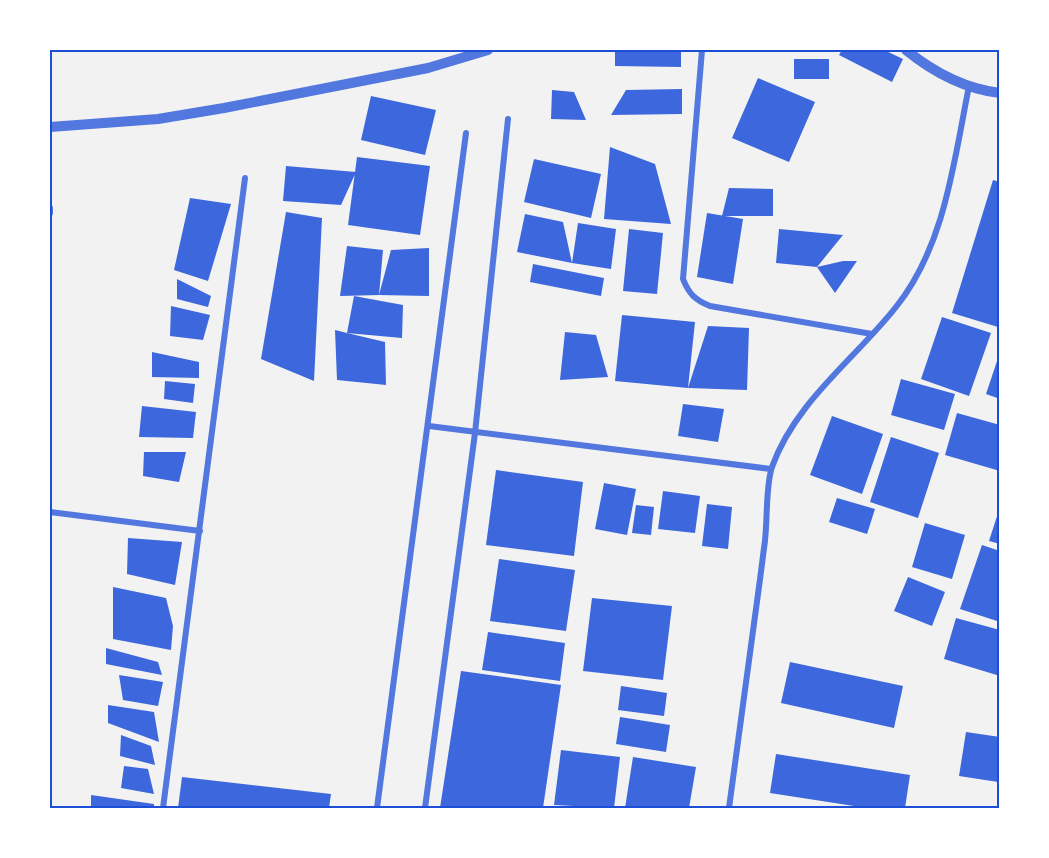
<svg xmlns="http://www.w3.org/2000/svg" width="1049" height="858" font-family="Raleway,sans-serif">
  <rect width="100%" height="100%" fill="#f2f2f2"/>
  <path fill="#3d67dc" d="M 615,50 L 681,50 L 681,67 L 615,66 Z
    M 842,50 L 884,50 L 903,59 L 892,82 L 839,55 Z
    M 794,59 L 829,59 L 829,79 L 794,79 Z
    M 758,78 L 815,102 L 789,162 L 732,138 Z
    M 682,89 L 682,114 L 611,115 L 626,90 Z
    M 552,90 L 574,92 L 586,120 L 551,119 Z
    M 371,96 L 436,110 L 425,155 L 361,140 Z
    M 610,147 L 655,164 L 671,224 L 604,219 Z
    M 357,157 L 430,166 L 420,235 L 348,225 Z
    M 534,159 L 601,174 L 591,218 L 524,202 Z
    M 286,166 L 356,172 L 341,205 L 283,201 Z
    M 993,180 L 1000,182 L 998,327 L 952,313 Z
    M 729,188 L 773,189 L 773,216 L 722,216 Z
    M 190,198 L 231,204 L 208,281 L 174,270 Z
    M 286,212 L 322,218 L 314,381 L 261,359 Z
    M 707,213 L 743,219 L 733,284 L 697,277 Z
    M 525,214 L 563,222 L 572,263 L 578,223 L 616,229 L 611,269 L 572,263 L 517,252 Z
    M 629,229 L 663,233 L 657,294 L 623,291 Z
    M 779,229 L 843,235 L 817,267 L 843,261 L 857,261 L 835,293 L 817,267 L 776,263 Z
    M 347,246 L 383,250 L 379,295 L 340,296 Z
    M 429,248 L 429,296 L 379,295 L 391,250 Z
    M 533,264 L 604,278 L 601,296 L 530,282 Z
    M 177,279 L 211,296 L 208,307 L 177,299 Z
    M 354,296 L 403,305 L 402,338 L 347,333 L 385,342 L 386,385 L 337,380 L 335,330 L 347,333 Z
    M 171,306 L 210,315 L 203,340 L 170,336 Z
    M 622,315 L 695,322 L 688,388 L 708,326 L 749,328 L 747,390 L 688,388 L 615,381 Z
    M 942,317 L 991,333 L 969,396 L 921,379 Z
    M 565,332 L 596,335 L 608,377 L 560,380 Z
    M 152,352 L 199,362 L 199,378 L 152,377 Z
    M 999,355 L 1000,355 L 1000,399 L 986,394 Z
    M 901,379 L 955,394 L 944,430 L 891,415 Z
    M 165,381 L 195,384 L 193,403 L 164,399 Z
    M 683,404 L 724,409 L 718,442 L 678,436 Z
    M 142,406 L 196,412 L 193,438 L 139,437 Z
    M 957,413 L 1000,425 L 1000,471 L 945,455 Z
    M 832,416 L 883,434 L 862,494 L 810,475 Z
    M 891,437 L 939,453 L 918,518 L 870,502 Z
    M 144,452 L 186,452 L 179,482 L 143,476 Z
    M 496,470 L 583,482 L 574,556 L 486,545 Z
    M 604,483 L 636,489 L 627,535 L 595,529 Z
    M 663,491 L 700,496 L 695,533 L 658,529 Z
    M 837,498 L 875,509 L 867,534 L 829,522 Z
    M 707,504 L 732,507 L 728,549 L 702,546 Z
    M 636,505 L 654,507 L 651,535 L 632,533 Z
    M 999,510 L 1000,510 L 1000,544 L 989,541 Z
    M 925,523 L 965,535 L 952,579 L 912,567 Z
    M 128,538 L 182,542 L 175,585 L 127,574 Z
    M 982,545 L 1000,551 L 1000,622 L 960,609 Z
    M 499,559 L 575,570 L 566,631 L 490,621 Z
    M 908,577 L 945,592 L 932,626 L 894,611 Z
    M 113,587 L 166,598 L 173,626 L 171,650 L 113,639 Z
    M 592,598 L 672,606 L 663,680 L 583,671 Z
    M 956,618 L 1000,630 L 1000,676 L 944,659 Z
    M 488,632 L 565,643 L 560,681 L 482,670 Z
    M 106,648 L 158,662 L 162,675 L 106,664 Z
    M 790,662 L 903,686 L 894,728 L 781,703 Z
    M 461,671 L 561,685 L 543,808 L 440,808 Z
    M 119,675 L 163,682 L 158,706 L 123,700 Z
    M 621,686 L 667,693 L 664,716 L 618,710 Z
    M 108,705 L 154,712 L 159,742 L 108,723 Z
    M 620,717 L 670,725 L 666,752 L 616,744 Z
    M 966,732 L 1000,737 L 998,782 L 959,776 Z
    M 121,735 L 151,746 L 155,765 L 120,756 Z
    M 561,750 L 620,757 L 614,808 L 554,805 Z
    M 776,754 L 910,775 L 905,808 L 867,808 L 770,793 Z
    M 633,757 L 696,767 L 689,808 L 625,808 Z
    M 124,766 L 148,769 L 154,794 L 121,788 Z
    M 182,777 L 331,794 L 329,808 L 178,808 Z
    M 91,795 L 154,804 L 154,808 L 91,808 Z"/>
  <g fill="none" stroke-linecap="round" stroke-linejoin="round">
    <path stroke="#5277de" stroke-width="6" d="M 702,50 L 683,279 C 689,294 695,300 710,306 L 872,334
      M 50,213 L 50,208
      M 429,426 L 771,469
      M 50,512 L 200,531
      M 163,808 L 245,178
      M 377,808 L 466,133
      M 425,808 L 475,433 L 508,119
      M 729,808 C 741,722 753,635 764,548 C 768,526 765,487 772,467 C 795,402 855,359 896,307 C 945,246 954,161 969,86"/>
    <path stroke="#5277de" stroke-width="10" d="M 906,50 C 932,71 965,89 1000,93
      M 50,127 L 158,119 L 224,108 L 428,68 L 488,50"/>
  </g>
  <rect width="1049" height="858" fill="none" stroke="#ffffff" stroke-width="102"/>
  <rect x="51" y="51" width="947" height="756" fill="none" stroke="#1d4ed8" stroke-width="2"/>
</svg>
